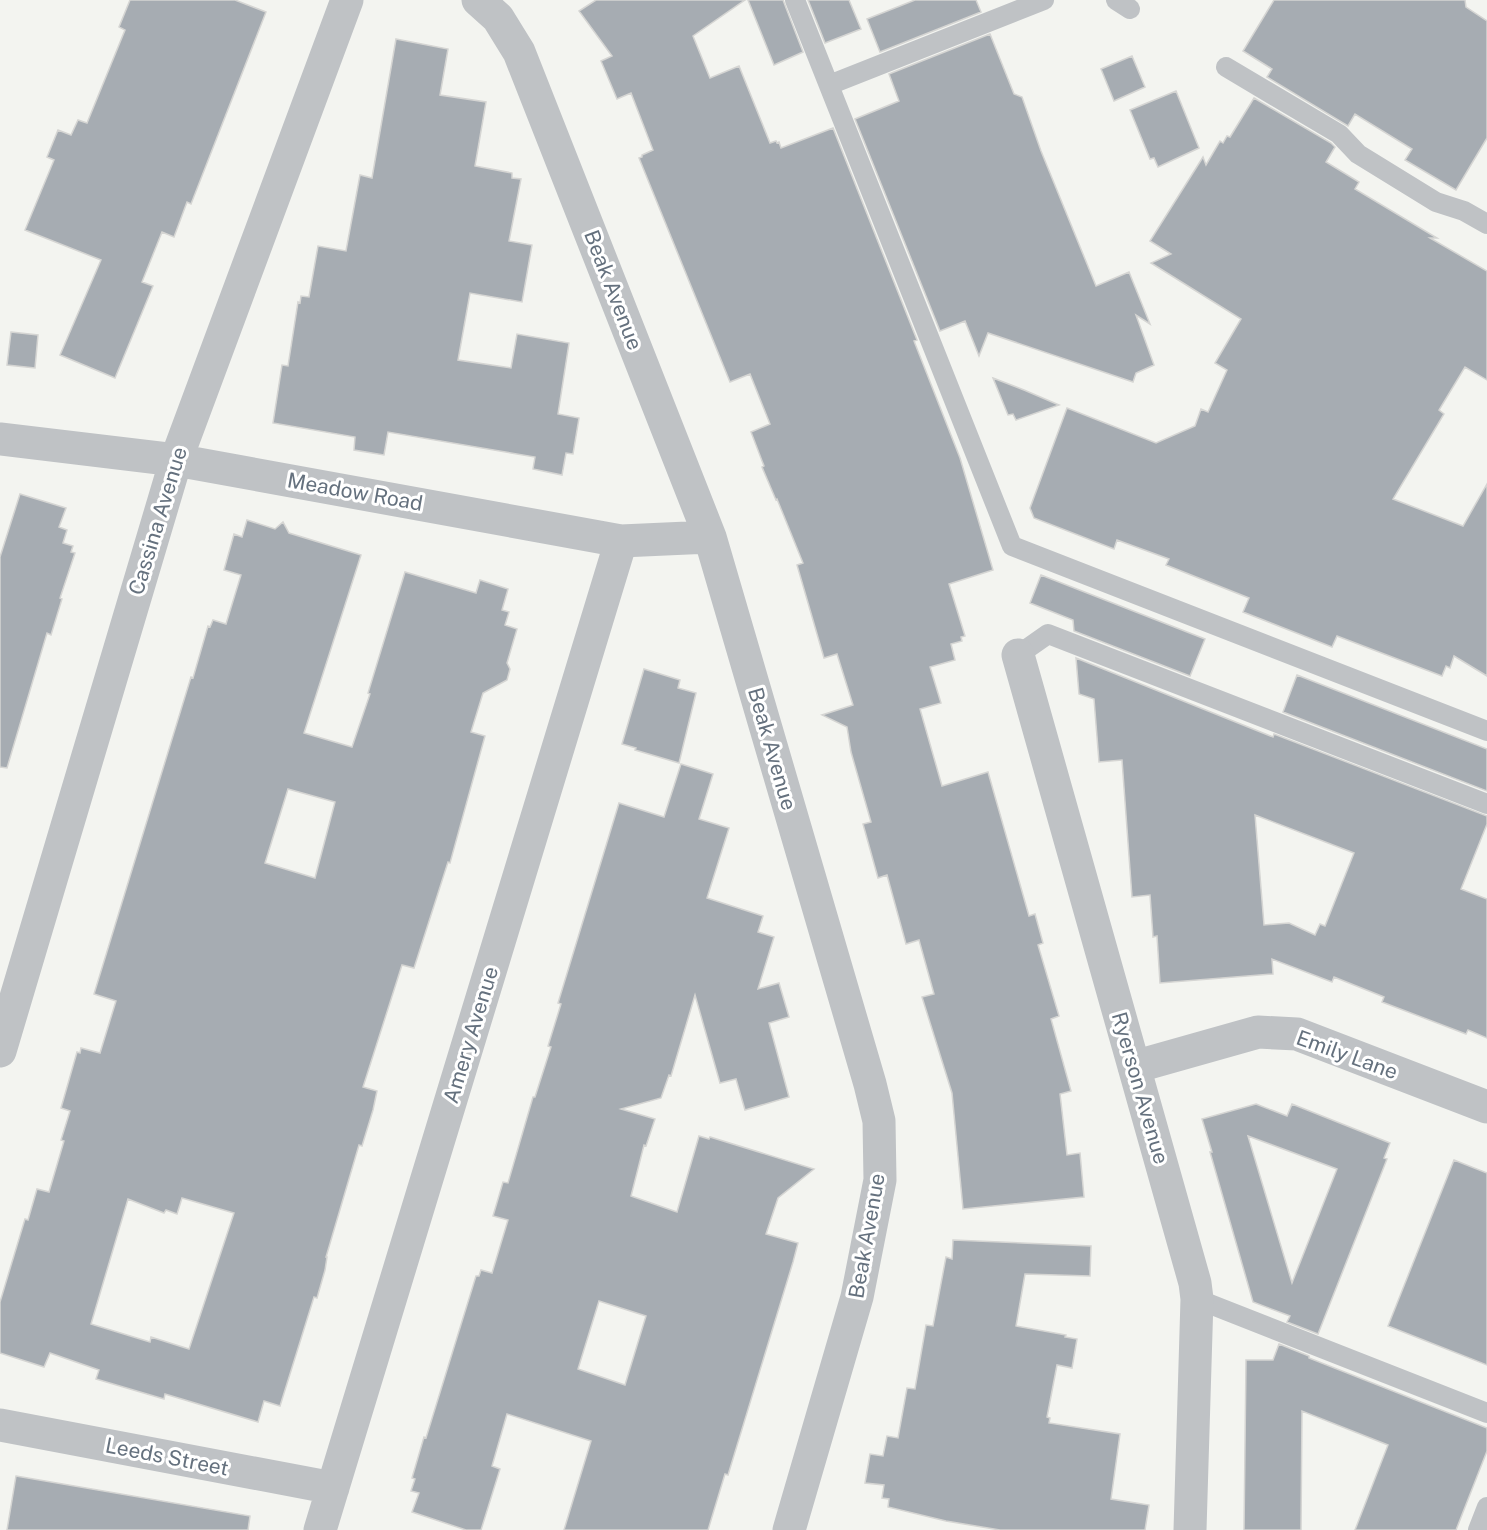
<svg xmlns="http://www.w3.org/2000/svg" width="1487" height="1530" font-family="'Public Sans',sans-serif">
  <rect width="100%" height="100%" fill="#f3f4f0"/>
  <path fill="#a6acb2" stroke="#d5d5d3" stroke-width="1.5" fill-rule="evenodd" d="M 130,0 L 235,0 L 266,12 L 191,204 L 187,202 L 174,237 L 162,232 L 142,282 L 153,286 L 115,378 L 60,355 L 101,260 L 25,230 L 54,160 L 47,157 L 58,130 L 71,135 L 78,120 L 87,123 L 125,30 L 119,27 Z
    M 596,0 L 745,0 L 693,36 L 710,78 L 739,66 L 770,143 L 776,141 L 777,143 L 779,142 L 781,148 L 833,128 L 917,340 L 914,341 L 960,458 L 993,570 L 949,584 L 965,636 L 961,637 L 962,641 L 951,644 L 955,660 L 930,667 L 941,703 L 920,709 L 942,786 L 988,772 L 1029,916 L 1035,914 L 1043,943 L 1038,945 L 1059,1016 L 1051,1019 L 1071,1091 L 1060,1094 L 1067,1155 L 1080,1153 L 1084,1197 L 963,1209 L 952,1093 L 922,997 L 934,994 L 919,940 L 906,944 L 887,875 L 878,878 L 863,824 L 871,822 L 851,752 L 847,727 L 822,715 L 853,705 L 837,654 L 824,658 L 797,565 L 803,563 L 777,499 L 776,500 L 762,467 L 764,466 L 751,432 L 770,424 L 750,374 L 730,382 L 639,158 L 642,157 L 642,155 L 653,150 L 631,93 L 617,99 L 601,61 L 612,56 L 579,11 Z
    M 748,0 L 783,0 L 803,52 L 774,65 Z
    M 808,0 L 849,0 L 861,29 L 825,43 Z
    M 915,0 L 976,0 L 981,12 L 880,52 L 867,19 Z
    M 1274,0 L 1465,0 L 1466,7 L 1487,21 L 1487,138 L 1456,190 L 1405,160 L 1412,149 L 1355,114 L 1348,126 L 1267,77 L 1272,69 L 1243,51 Z
    M 990,34 L 1014,94 L 1022,97 L 1041,151 L 1096,286 L 1129,272 L 1150,324 L 1136,315 L 1154,365 L 1136,373 L 1133,382 L 988,333 L 979,356 L 965,321 L 940,331 L 855,119 L 899,101 L 889,74 Z
    M 396,39 L 448,49 L 440,95 L 486,102 L 475,166 L 512,173 L 512,178 L 521,179 L 509,241 L 532,245 L 522,302 L 470,293 L 458,360 L 511,368 L 517,334 L 569,343 L 558,414 L 579,418 L 573,454 L 566,453 L 562,475 L 533,469 L 535,457 L 388,432 L 384,455 L 354,450 L 355,437 L 273,423 L 282,365 L 288,366 L 298,302 L 300,303 L 301,296 L 309,297 L 318,246 L 346,251 L 360,175 L 372,178 Z
    M 1132,56 L 1145,87 L 1114,101 L 1101,69 Z
    M 1176,91 L 1199,148 L 1158,167 L 1154,158 L 1150,159 L 1130,110 Z
    M 1254,98 L 1331,143 L 1335,147 L 1326,162 L 1359,182 L 1355,189 L 1437,238 L 1430,238 L 1487,271 L 1487,380 L 1465,367 L 1439,410 L 1444,414 L 1393,499 L 1463,526 L 1487,484 L 1487,676 L 1454,656 L 1450,668 L 1446,666 L 1442,676 L 1337,636 L 1332,647 L 1243,612 L 1249,598 L 1166,565 L 1169,559 L 1117,540 L 1114,549 L 1034,518 L 1030,508 L 1067,408 L 1156,443 L 1195,426 L 1201,409 L 1208,412 L 1227,370 L 1215,363 L 1241,319 L 1151,263 L 1171,254 L 1150,241 L 1203,157 L 1206,165 L 1220,141 L 1223,143 L 1227,136 L 1230,137 Z
    M 11,332 L 38,335 L 35,368 L 7,365 Z
    M 993,378 L 1024,390 L 1059,405 L 1016,420 L 1013,414 L 1008,415 Z
    M 20,494 L 66,508 L 59,527 L 67,530 L 63,543 L 73,546 L 71,552 L 75,553 L 60,598 L 62,599 L 51,635 L 47,633 L 7,768 L 0,767 L 0,557 Z
    M 247,520 L 275,529 L 283,522 L 289,533 L 361,555 L 304,733 L 352,747 L 370,694 L 368,693 L 405,572 L 476,593 L 480,580 L 508,589 L 502,610 L 509,612 L 505,625 L 517,629 L 507,663 L 510,669 L 507,680 L 483,693 L 471,732 L 485,736 L 450,863 L 448,862 L 414,968 L 402,965 L 363,1087 L 377,1091 L 373,1110 L 362,1146 L 359,1145 L 326,1257 L 327,1257 L 325,1270 L 317,1298 L 314,1297 L 280,1406 L 264,1401 L 258,1422 L 165,1394 L 164,1399 L 96,1379 L 99,1370 L 50,1353 L 44,1367 L 0,1353 L 0,1302 L 25,1219 L 28,1220 L 37,1189 L 49,1192 L 64,1141 L 61,1140 L 70,1111 L 61,1108 L 77,1052 L 80,1053 L 81,1048 L 100,1053 L 116,1001 L 94,994 L 191,677 L 193,678 L 208,626 L 210,627 L 213,620 L 226,624 L 241,575 L 224,570 L 234,534 L 242,537 ZM 288,789 L 335,802 L 315,878 L 265,863 ZM 182,1198 L 234,1213 L 189,1349 L 151,1337 L 150,1342 L 91,1324 L 128,1199 L 164,1213 L 166,1210 L 177,1214 Z
    M 1041,575 L 1205,639 L 1190,676 L 1074,631 L 1073,620 L 1030,603 Z
    M 1076,658 L 1273,737 L 1274,734 L 1487,816 L 1487,824 L 1461,889 L 1487,899 L 1487,1038 L 1468,1030 L 1466,1034 L 1382,1002 L 1384,997 L 1334,977 L 1332,982 L 1272,959 L 1273,974 L 1160,983 L 1157,936 L 1153,937 L 1150,895 L 1132,897 L 1122,760 L 1099,762 L 1094,699 L 1079,694 ZM 1255,815 L 1354,853 L 1325,926 L 1320,924 L 1315,935 L 1289,923 L 1264,925 Z
    M 644,669 L 680,680 L 678,688 L 696,693 L 679,763 L 635,750 L 636,748 L 622,744 Z
    M 1297,675 L 1487,749 L 1487,791 L 1283,712 Z
    M 681,764 L 713,774 L 699,819 L 729,828 L 707,898 L 763,916 L 758,932 L 774,937 L 758,989 L 779,983 L 789,1017 L 769,1023 L 789,1097 L 745,1110 L 736,1079 L 720,1083 L 695,995 L 671,1076 L 669,1075 L 661,1098 L 621,1109 L 655,1119 L 646,1146 L 644,1145 L 631,1196 L 677,1212 L 699,1136 L 709,1139 L 710,1137 L 814,1169 L 778,1198 L 766,1234 L 798,1243 L 793,1262 L 728,1475 L 725,1474 L 708,1530 L 564,1530 L 591,1441 L 507,1414 L 492,1466 L 500,1469 L 481,1530 L 466,1530 L 412,1512 L 419,1493 L 411,1491 L 415,1479 L 412,1478 L 424,1437 L 426,1438 L 476,1276 L 479,1276 L 481,1270 L 492,1273 L 508,1220 L 493,1216 L 503,1182 L 508,1183 L 533,1097 L 535,1097 L 551,1047 L 548,1046 L 561,1004 L 558,1003 L 619,803 L 664,817 ZM 599,1301 L 646,1316 L 625,1385 L 578,1369 Z
    M 1256,1104 L 1287,1116 L 1292,1104 L 1390,1143 L 1384,1158 L 1387,1159 L 1318,1334 L 1287,1322 L 1290,1316 L 1253,1302 L 1210,1152 L 1212,1152 L 1202,1119 ZM 1248,1136 L 1337,1169 L 1292,1283 Z
    M 1454,1160 L 1487,1173 L 1487,1365 L 1388,1326 Z
    M 953,1240 L 1091,1246 L 1090,1276 L 1025,1274 L 1016,1326 L 1066,1335 L 1065,1337 L 1077,1339 L 1072,1368 L 1057,1365 L 1047,1417 L 1050,1418 L 1049,1423 L 1120,1434 L 1111,1499 L 1149,1505 L 1145,1530 L 1000,1530 L 946,1521 L 888,1507 L 889,1499 L 882,1498 L 884,1485 L 865,1483 L 870,1454 L 883,1456 L 887,1436 L 898,1438 L 907,1388 L 915,1389 L 926,1325 L 933,1326 L 946,1257 L 952,1259 Z
    M 1279,1344 L 1309,1356 L 1309,1358 L 1487,1428 L 1487,1451 L 1456,1530 L 1355,1530 L 1388,1445 L 1302,1411 L 1301,1530 L 1244,1530 L 1246,1360 L 1273,1360 Z
    M 16,1476 L 250,1516 L 248,1530 L 7,1530 Z"/>
  <g fill="none" stroke-linecap="round" stroke-linejoin="round">
    <path stroke="#bfc2c5" stroke-width="20" d="M 795,0 L 1012,546 L 1487,731
      M 1116,0 L 1130,9
      M 1226,67 L 1339,134 L 1358,154 L 1436,202 L 1464,211 L 1487,224
      M 829,85 L 1044,0
      M 1018,655 L 1048,634 L 1487,804
      M 1197,1299 L 1487,1413
      M 1478,1530 L 1487,1507"/>
    <path stroke="#bfc2c5" stroke-width="33" d="M 478,0 L 498,18 L 519,52 L 710,537 L 870,1084 L 879,1121 L 880,1180 L 857,1297 L 789,1530
      M 0,439 L 176,460 L 621,541 L 710,537
      M 1018,655 L 1195,1283 L 1197,1299 L 1190,1530
      M 0,1051 L 176,460 L 347,0
      M 1134,1067 L 1258,1032 L 1297,1034 L 1487,1107
      M 0,1425 L 333,1488
      M 320,1530 L 621,541"/>
  </g>
  <g text-anchor="middle" stroke-width="6" stroke-linejoin="round" paint-order="stroke">
    <g font-size="21" fill="#65717e" stroke="#fff">
      <text transform="translate(613 290) rotate(69)" y="7">Beak Avenue</text>
      <text transform="translate(355 492) rotate(10)" y="7">Meadow Road</text>
      <text transform="translate(158 521) rotate(-73)" y="7">Cassina Avenue</text>
      <text transform="translate(772 749) rotate(74)" y="7">Beak Avenue</text>
      <text transform="translate(471 1035) rotate(-73)" y="7">Amery Avenue</text>
      <text transform="translate(1347 1055) rotate(20)" y="7">Emily Lane</text>
      <text transform="translate(1140 1088) rotate(74)" y="7">Ryerson Avenue</text>
      <text transform="translate(867 1236) rotate(-80)" y="7">Beak Avenue</text>
      <text transform="translate(167 1457) rotate(11)" y="7">Leeds Street</text>
    </g>
  </g>
</svg>
